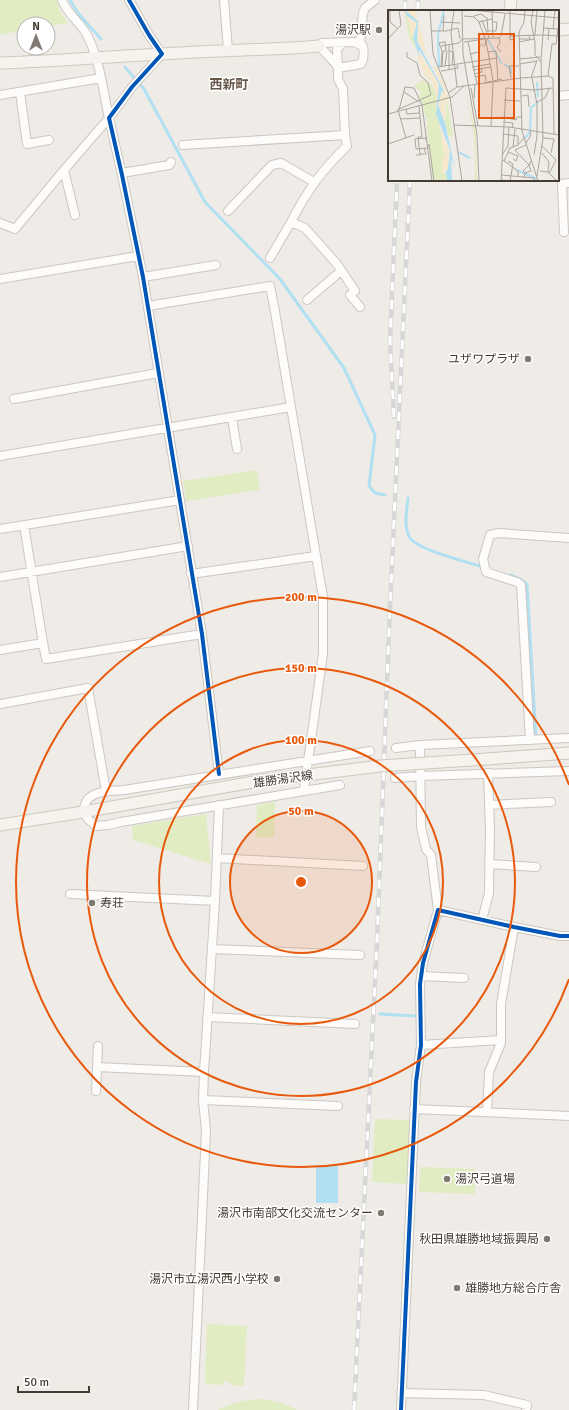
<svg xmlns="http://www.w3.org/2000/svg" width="569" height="1410" font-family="Signika,'Noto Sans JP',sans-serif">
  <rect width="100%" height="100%" fill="#efebe6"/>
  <path fill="#e1ecc3" d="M 0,0 L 57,0 L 59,9 L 68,23 L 48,26 L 48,24 L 24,24 L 24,30 L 0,35 Z
    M 257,470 L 260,490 L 186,501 L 183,481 Z
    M 275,801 L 274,837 L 256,837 L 257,805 Z
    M 206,814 L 211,864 L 133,840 L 132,826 Z
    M 375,1119 L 412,1120 L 408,1184 L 372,1182 Z
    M 420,1167 L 475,1169 L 475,1194 L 419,1192 Z
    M 207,1324 L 247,1326 L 244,1386 L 232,1385 L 226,1380 L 221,1385 L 205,1384 Z
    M 258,1399 C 272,1400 284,1403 297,1410 L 218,1410 C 231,1403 243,1400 258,1399 Z"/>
  <path fill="#b1e0f2" d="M 316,1166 L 338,1166 L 338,1203 L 316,1203 Z"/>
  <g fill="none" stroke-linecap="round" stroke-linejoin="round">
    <path stroke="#b1e0f2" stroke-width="3" d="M 70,0 L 78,13 L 101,39
      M 125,67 L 144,89 L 205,202 L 280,279 L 344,368 L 375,435 L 369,486 L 375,493 L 385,495
      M 408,498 C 407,511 403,526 410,538 C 418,550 468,562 483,567
      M 510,575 L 520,579 L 527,584 L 536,739
      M 380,1014 L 416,1016"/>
    <g stroke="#cbc7c2" stroke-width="10">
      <path id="street" d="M 62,0 C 68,15 80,22 87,35 C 100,60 103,91 109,118 L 64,170 L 75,215
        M 129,0 L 149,35 L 162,54 L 132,87 L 109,118 L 122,175 L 143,277 L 202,634 L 219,774
        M 224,0 L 228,50
        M 343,43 L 337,49 L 338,68 L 361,64 C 364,59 364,52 363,46 L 354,42 L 322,43 L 319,46 L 335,63 L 338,68 L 338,79 L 343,89 L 345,135 L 347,146 C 322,170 307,191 291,222 L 305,228 L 337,264 L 355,291 L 350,295 L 360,307
        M 360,44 L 363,13 L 365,8 L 375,0
        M 20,92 L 27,144 L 49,140
        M 0,95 L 101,78
        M 558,96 L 569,95
        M 183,145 L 345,135
        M 122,173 L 169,165 L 171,162
        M 228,211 L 272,165 L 281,163 L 314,182
        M 0,223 L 15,229 L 64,170
        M 564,232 L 562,184 L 569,183
        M 270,258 L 291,222
        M 143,277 L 216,265
        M 0,279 L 138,256
        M 307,300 L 341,271
        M 148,306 L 270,286 L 274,306 L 323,597 L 323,654 L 304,790
        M 14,399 L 158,373
        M 232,418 L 237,449
        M 0,456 L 291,407
        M 0,529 L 180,500
        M 191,574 L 316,556
        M 0,577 L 188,546
        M 43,643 L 46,659 L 202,634
        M 0,650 L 43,643 L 24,525
        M 0,704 L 88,688 L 106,791
        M 530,740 L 521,585 L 517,582 L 486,572 L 483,559 L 490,535 L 499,533 L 569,538
        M 420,745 L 421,827 L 426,849 L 431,855 L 438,910
        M 396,748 L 420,745 L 569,738
        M 395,778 L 421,776 L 569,771
        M 340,785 L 121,822 L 108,825 L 96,826 L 89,820 L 83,812 C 84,808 85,803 87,800 C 95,790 113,791 124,790 L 370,751
        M 489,805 L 551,802
        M 217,858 L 363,866
        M 489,864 L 536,867
        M 70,894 L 215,901
        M 482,920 L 489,893 L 490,829 L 488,773
        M 212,949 L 360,955
        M 421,976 L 464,978
        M 207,1017 L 355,1024
        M 421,1045 L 501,1040
        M 97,1067 L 204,1072
        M 96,1091 L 98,1046
        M 203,1100 L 338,1106
        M 414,1109 L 569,1116
        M 487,1112 L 489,1072 L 501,1043 L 501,1004 L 514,927
        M 401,1393 L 484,1395 L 527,1405 L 526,1410
        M 193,1410 L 206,1131 L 203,1100 L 204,1072 L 215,901 L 219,805
        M 401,1410 L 416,1082 L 421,1045 L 420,984 L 423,963 L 438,910 L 514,927 L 560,936 L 569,936"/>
    </g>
    <g stroke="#d0c8bd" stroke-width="13">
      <path id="secondary" d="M 510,11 L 511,0
        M 558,30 L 569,29
        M 0,63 C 60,61 119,56 179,53 C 226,50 273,50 319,46
        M 487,759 L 569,753
        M 0,825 L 83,812 L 259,781"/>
    </g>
    <use href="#street" stroke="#fdfcfb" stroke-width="8"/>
    <use href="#secondary" stroke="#f6f2ed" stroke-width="11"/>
    <g stroke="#d8d7d7" stroke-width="4.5">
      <path id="rail" d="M 405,11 L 405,0
        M 418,11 L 418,0
        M 394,417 L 390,341 L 397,180
        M 354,1410 L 377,941 L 390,606 L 410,180"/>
    </g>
    <use href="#rail" stroke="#fff" stroke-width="3" stroke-dasharray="9" stroke-linecap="butt"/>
    <g stroke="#d0c8bd" stroke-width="13" stroke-linecap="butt">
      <path id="secondary-bridge" d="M 259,781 L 380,766 L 487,759"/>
    </g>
    <use href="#secondary-bridge" stroke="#f6f2ed" stroke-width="11"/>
    <g stroke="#fff" stroke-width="6">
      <path id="cycleway" d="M 129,0 L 149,35 L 162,54 L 132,87 L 109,118 L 122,175 L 143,277 L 202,634 L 219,774
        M 401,1410 L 416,1082 L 421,1045 L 420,984 L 423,963 L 438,910 L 514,927 L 560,936 L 569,936"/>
    </g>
    <use href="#cycleway" stroke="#0057b8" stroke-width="4"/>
  </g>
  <circle cx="301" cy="882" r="71" fill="#e8590c" fill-opacity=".12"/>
  <g fill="none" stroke="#e8590c" stroke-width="2">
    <circle cx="301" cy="882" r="71"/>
    <circle cx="301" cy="882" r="142"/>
    <circle cx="301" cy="882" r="214"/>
    <path d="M569 979A285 285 0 1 1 569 785"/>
  </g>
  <g fill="#807971" stroke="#fff" stroke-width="1.5">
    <circle cx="379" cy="30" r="4"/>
    <circle cx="528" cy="359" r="4"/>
    <circle cx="92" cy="903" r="4"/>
    <circle cx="447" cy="1179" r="4"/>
    <circle cx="381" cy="1213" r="4"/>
    <circle cx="547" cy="1239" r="4"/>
    <circle cx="277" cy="1279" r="4"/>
    <circle cx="457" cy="1288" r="4"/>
  </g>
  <g text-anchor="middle" stroke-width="3" stroke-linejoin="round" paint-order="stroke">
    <g font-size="12" fill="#453b32" stroke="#fff" text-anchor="end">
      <text x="371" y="34">湯沢駅</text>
      <text x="520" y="363">ユザワプラザ</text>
      <text x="100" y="907" text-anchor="start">寿荘</text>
      <text x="455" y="1183" text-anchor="start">湯沢弓道場</text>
      <text x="373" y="1217">湯沢市南部文化交流センター</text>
      <text x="539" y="1243">秋田県雄勝地域振興局</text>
      <text x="269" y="1283">湯沢市立湯沢西小学校</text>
      <text x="465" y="1292" text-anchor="start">雄勝地方総合庁舎</text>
    </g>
    <g font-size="12" fill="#453b32" stroke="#fff">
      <text transform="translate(283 779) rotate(-8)" y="4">雄勝湯沢線</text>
    </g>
    <g font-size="13" font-weight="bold" fill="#685748" stroke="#fff">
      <text x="229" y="89">西新町</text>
    </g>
  </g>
  <g transform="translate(388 10)">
    <rect width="171" height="171" fill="#efebe6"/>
    <path d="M 12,0 L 17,0 L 29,41 L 21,27 L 16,1 ZM 35,70 L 41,72 L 49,82 L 48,97 L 57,143 L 54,149 L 55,164 L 59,164 L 59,171 L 45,171 L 38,107 L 31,86 L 33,82 L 26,76 ZM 77,77 L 88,123 L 89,171 L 87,171 L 86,125 ZM 59,90 L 65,125 L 61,127 L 57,113 Z" fill="#e1ecc3"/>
    <path d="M 18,0 L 29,0 L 28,6 L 31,11 L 39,46 L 29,31 L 31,14 ZM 19,6 L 29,13 L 25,28 L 28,38 ZM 30,39 L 51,74 L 49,90 L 45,73 L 37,65 L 30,50 L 29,46 L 32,46 ZM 49,57 L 61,89 L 61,95 L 59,90 L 57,95 L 57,113 L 51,101 L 51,92 L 54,79 L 55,85 L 55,79 L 46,59 ZM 54,122 L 62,142 L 60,159 L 55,164 L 54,149 L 57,143 L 54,137 Z" fill="#f6e8cd"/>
    <path d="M 17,0 L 30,11 L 29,31 L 55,79 L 56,86 L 54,80 L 50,95 L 57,113 L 67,159 L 63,148 L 64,171 L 59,171 L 59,165 L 57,164 L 60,159 L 62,140 L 48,104 L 51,74 L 31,39 L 32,48 L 25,28 L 29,13 L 19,6 Z" fill="#b1e0f2"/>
    <path fill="none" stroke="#b1e0f2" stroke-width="2" d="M 100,30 L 114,54M 116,54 L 123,59 L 123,64M 51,56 L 50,25 L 56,0M 149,72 L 150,87M 137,128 L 142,122 L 143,98 L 150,92M 70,142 L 82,148M 129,160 L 149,169"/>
    <path fill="none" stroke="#aba59e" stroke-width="1" d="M 42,0 L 45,44 L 62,87 L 74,171M 66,0 L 63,23 L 69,77M 74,0 L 75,44 L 89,125 L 91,171M 82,0 L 171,8M 104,0 L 105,27M 122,0 L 122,30 L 126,29M 137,0 L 136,12 L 131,22 L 134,121 L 150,171M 145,0 L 143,12 L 147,32 L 147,45 L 153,52M 2,1 L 2,12 L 10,19M 76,6 L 86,7 L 91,12 L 98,31 L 96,37M 86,6 L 93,4 L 100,9M 94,10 L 98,21 L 100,21 L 99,9M 53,12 L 72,13M 91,12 L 104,9M 155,18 L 170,19 L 168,34 L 164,34M 165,19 L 167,0M 43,21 L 58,21 L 70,18 L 72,29M 55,21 L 56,5M 98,21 L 101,27 L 98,31 L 105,70M 100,21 L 108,21 L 109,12 L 104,12M 147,25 L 149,0M 155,25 L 171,26M 113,26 L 117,4M 122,26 L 155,25M 111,27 L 112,33 L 109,37 L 113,42M 0,29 L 13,15 L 11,0M 131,29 L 142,29 L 141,25M 160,30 L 161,18M 76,32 L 97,29M 80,32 L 89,74M 131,32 L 146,29M 61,35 L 61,60M 53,36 L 71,33 L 74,29 L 112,28M 62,41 L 65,42 L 64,55M 100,42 L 108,41 L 110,71M 82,44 L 91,42 L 90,37 L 95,34M 132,49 L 152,47M 132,54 L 149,51M 54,56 L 55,41 L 58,41 L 57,31M 57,56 L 59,41M 50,57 L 109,48M 53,57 L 54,41 L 51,33 L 57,32M 84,57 L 102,54M 85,60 L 103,57M 53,61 L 70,58 L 69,55M 86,64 L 94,62 L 93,58M 160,66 L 165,68 L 166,124M 87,67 L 97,65 L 98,71M 123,68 L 121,56 L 131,56M 133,68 L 160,66 L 164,34M 143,68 L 149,50M 144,68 L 149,94 L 149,126 L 146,145M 96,73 L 114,69M 83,78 L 90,116M 146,80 L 165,78M 16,82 L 31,92M 60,83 L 69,77 L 76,76M 134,86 L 140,85 L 141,97M 86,88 L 87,75M 116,90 L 132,91M 149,92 L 157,88 L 161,79M 34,95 L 44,171M 18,99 L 19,104 L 31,103M 9,100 L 43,85 L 40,73 L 32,65 L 29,53 L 19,47 L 19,42M 10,100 L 18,128M 11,100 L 17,77 L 26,78 L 34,95M 0,104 L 64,87 L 76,76 L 133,68M 115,107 L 128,110 L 129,107 L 134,107M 12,109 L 32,108M 115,112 L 125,113 L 124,118M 65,115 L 121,117 L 171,125M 103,116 L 105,72M 115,124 L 130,126 L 130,134M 155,128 L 166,129 L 163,143M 38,131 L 38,128 L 27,129 L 28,139 L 40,138M 138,133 L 143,125 L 142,121M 0,134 L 26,125M 138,135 L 127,140 L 141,155 L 143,151M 154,136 L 168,150 L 161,164M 41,137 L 41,134 L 46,171M 125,137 L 127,119M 120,142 L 130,146 L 128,151 L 125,149M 154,143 L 161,152 L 160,162M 32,144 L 38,144 L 36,138M 28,145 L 32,145 L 30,127 L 34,127 L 31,96M 114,145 L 120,136 L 121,117M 115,150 L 130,161 L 130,166M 116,151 L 122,138 L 130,135 L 136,128M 120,151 L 125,154 L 122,171M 152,161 L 160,162 L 169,171M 113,165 L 146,168 L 146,171M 149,166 L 155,128 L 153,49 L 157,0M 136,167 L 137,163 L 143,161 L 141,155 L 135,161 L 137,163M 113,170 L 125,171M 113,171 L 118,78 L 146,80"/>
    <path fill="#e8590c" fill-opacity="0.15" stroke="#e8590c" stroke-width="2" d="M 91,24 L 126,24 L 126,108 L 91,108 Z"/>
    <rect width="171" height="171" fill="none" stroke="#453b32" stroke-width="2"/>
  </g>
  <circle cx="301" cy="882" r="6" fill="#e8590c" stroke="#fff" stroke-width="2"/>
  <g font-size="12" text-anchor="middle" font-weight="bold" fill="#e8590c" stroke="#fff" stroke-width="3" stroke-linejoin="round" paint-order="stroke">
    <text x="301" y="601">200 m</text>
    <text x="301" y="672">150 m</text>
    <text x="301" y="744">100 m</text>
    <text x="301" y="815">50 m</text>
  </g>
  <g transform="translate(36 36)"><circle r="19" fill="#ffffff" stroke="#b5b1ad"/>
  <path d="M0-3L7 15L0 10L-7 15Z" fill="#807971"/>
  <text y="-6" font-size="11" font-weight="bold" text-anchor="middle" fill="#453b32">N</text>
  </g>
  <path d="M18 1386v6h71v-6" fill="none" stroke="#453b32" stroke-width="2"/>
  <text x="24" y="1386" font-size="12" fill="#453b32" stroke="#ffffff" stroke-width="3" paint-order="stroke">50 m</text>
</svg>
